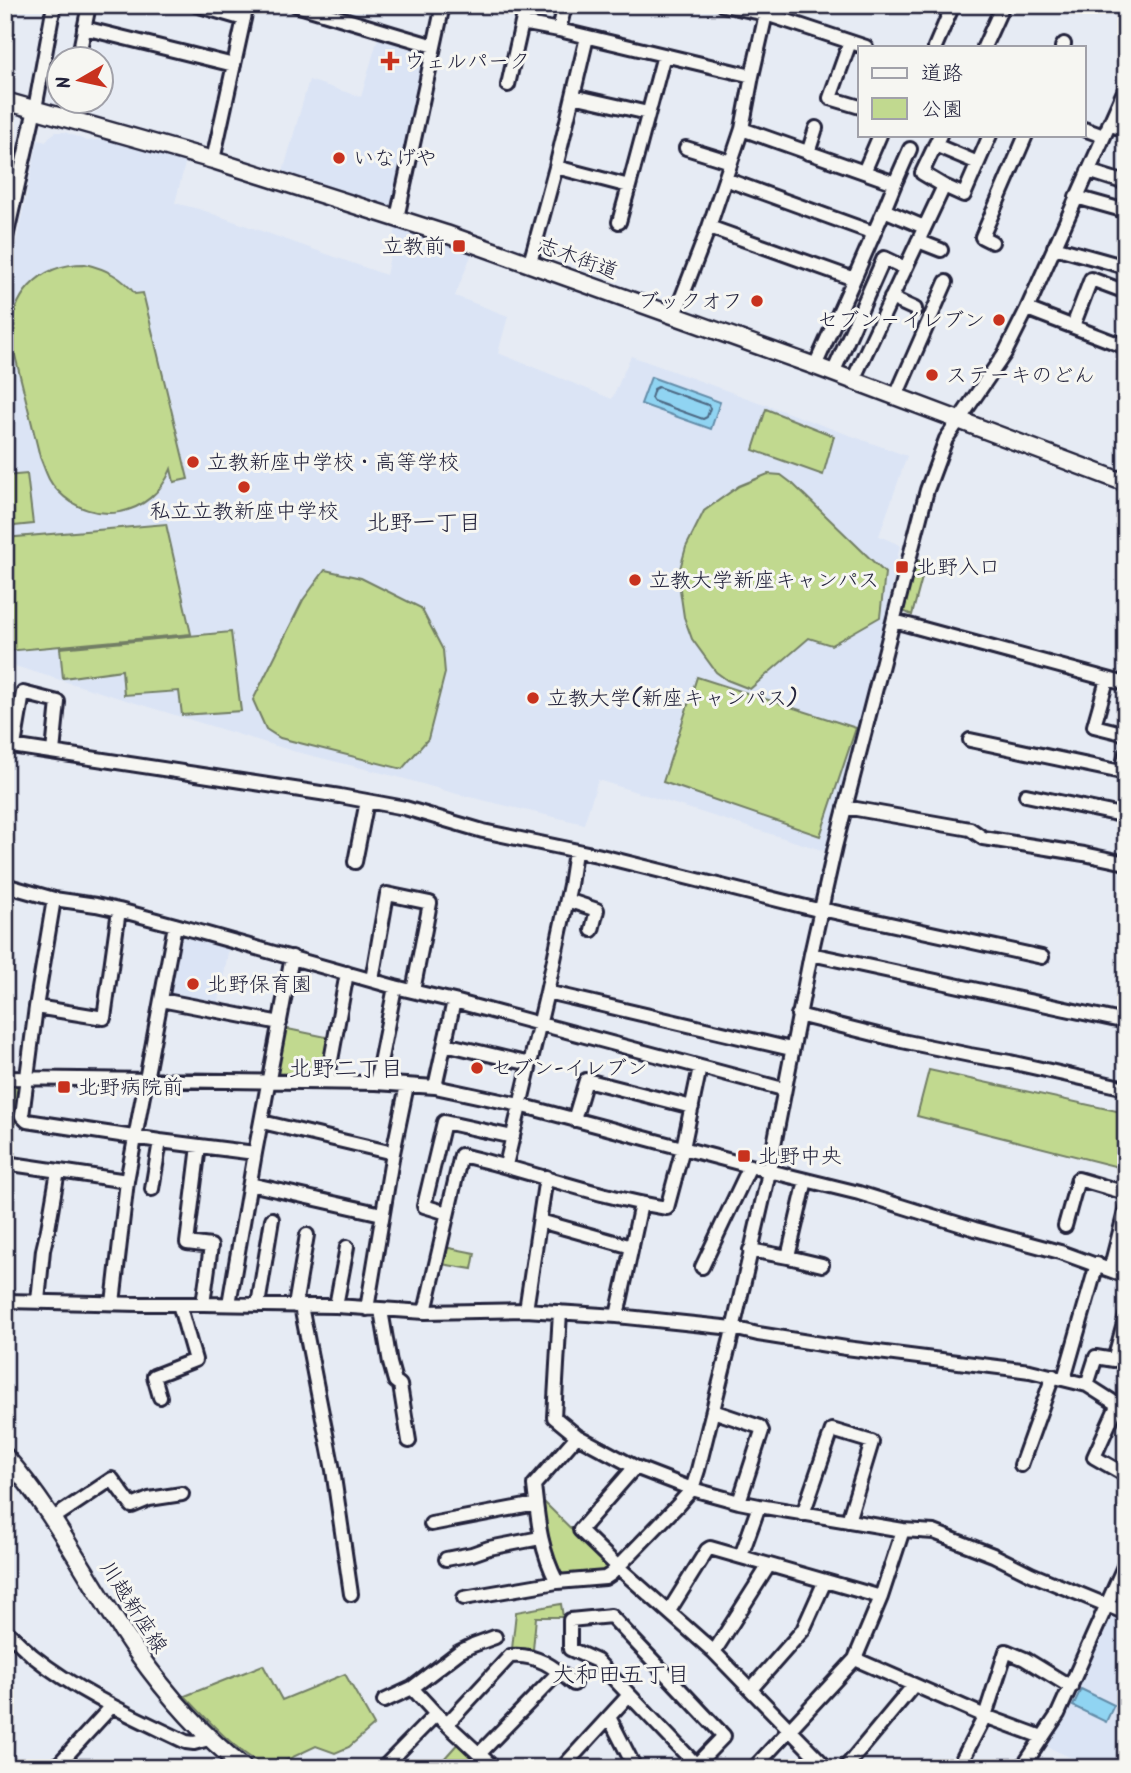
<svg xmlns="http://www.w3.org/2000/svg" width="1131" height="1773" font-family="Kalam,'Klee One',sans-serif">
  <rect width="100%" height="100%" fill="#e6ebf4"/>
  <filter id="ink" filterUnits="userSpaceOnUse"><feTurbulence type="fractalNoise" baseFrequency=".0143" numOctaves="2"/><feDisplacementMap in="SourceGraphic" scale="14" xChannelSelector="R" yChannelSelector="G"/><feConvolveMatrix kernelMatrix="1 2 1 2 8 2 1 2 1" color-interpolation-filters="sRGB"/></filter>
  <g filter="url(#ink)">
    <path fill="#dbe4f5" d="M 379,34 L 427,47 L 429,52 L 394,204 L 391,206 L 283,172 L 309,80 L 361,97 Z
      M 56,132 L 65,132 L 87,141 L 112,138 L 186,160 L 175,203 L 202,210 L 386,275 L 396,227 L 472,253 L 455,296 L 508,316 L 498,353 L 612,399 L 631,356 L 907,456 L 879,536 L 900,545 L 884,624 L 832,830 L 828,852 L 598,780 L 584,824 L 457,794 L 398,777 L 293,751 L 5,663 L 5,294 L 38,140 L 46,142 L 49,137 Z
      M 182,934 L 229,947 L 218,1007 L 170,998 L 167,995 L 177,936 Z
      M 1112,1613 L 1126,1620 L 1126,1768 L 1070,1768 L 1074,1759 L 1043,1745 L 1106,1615 Z"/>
    <path fill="#c1d98f" stroke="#727e65" stroke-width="2" d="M 85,264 C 106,269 122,277 135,294 L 143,293 L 188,479 L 174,482 L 171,469 C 152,517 93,528 58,491 C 48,482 45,469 40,457 L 12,343 C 8,297 38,264 85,264 Z
      M 766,409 L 834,436 L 823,475 L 753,450 Z
      M 27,474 L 33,524 L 5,527 L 5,476 Z
      M 768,474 L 781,475 L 793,484 L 885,573 L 880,617 L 831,645 L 809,638 L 750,689 L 727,680 L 716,672 L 692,639 L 684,617 L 678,576 L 686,547 L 704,511 L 739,486 Z
      M 166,524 L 191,634 L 7,651 L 5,538 Z
      M 916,560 L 926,563 L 912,615 L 903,611 Z
      M 325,570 L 361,578 L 421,608 L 443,650 L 445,673 L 428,739 L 402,769 L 280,738 L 266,729 L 253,700 L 303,600 Z
      M 231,632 L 241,711 L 182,715 L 179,691 L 124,695 L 122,670 L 63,678 L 60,648 Z
      M 697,677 L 856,728 L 820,836 L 663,782 Z
      M 283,1028 L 331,1038 L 324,1079 L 273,1078 Z
      M 929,1070 L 1126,1113 L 1126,1169 L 917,1116 Z
      M 5,1084 L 20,1085 L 10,1159 L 5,1158 Z
      M 444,1247 L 475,1253 L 472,1269 L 441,1264 Z
      M 540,1498 L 611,1568 L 604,1573 L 560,1577 L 548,1553 Z
      M 561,1604 L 563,1617 L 536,1617 L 533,1650 L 512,1649 L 516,1612 Z
      M 263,1665 L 282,1700 L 345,1674 L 374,1725 L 349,1747 L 335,1753 L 316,1746 L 272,1767 C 248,1765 203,1715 185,1696 Z
      M 460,1741 L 476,1756 L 465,1768 L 452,1768 L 443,1760 Z"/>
    <path fill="#90d4f2" stroke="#648da9" stroke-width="2" d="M 651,377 L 720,402 L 711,429 L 641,404 Z
      M 1081,1689 L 1114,1705 L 1106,1722 L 1073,1706 Z"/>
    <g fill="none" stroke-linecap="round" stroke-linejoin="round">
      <path stroke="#4e6984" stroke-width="2" d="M 658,387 L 708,405 L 710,408 L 707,417 L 703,419 L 653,401 L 651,398 L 654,389 Z"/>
      <g stroke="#22223b" stroke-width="18">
        <path id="minor" d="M 196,5 L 244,19
          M 296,5 L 434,46
          M 565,5 L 559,30 L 752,76
          M 723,5 L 766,14 L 866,47
          M 522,23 L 559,30
          M 84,28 L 234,65
          M 850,42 L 830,98 L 860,107
          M 935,47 L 953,5
          M 984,47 L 1003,5
          M 1062,47 L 1064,44
          M 78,60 L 89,5
          M 508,85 L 526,5
          M 573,96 L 648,113
          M 66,117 L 69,102
          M 1109,124 L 1126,130
          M 742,129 L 895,183 L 884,210 L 924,227
          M 1084,129 L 1103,136
          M 940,135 L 922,173 L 944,186
          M 935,145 L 978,163
          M 686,148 L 731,162
          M 808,153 L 816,128
          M 213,160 L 247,5
          M 556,167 L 629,186 L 664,55
          M 1088,171 L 1126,183
          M 864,172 L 880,135
          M 725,179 L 874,233
          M 895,183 L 910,149
          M 1076,197 L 1126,211
          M 397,218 L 443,5
          M 619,222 L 629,186
          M 709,227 L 854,279 L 884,210
          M 918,241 L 941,250
          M 5,242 L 35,109 L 54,5
          M 992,242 L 982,237 L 1026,135
          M 1054,247 L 1126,267
          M 530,263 L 556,167 L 587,37
          M 891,298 L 915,309
          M 1027,309 L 1126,347
          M 675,315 L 709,227 L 742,129 L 752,76 L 768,5
          M 1073,326 L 1091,279 L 1126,292
          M 815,366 L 854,279
          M 833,373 L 884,258 L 905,268
          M 853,380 L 944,186 L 964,195 L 990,135
          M 896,396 L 946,282
          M 894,621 L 1126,684
          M 1107,680 L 1094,726 L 1126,734
          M 970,740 L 1126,773
          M 5,745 L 340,796 L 405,808 L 483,831 L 597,855 L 814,909 L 821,909 L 1042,957
          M 14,746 L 23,693 L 58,702 L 53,752
          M 1121,772 L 1126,754
          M 1026,795 L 1126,816
          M 845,807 L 970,829 L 983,838 L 1084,854 L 1126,863
          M 355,862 L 367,801
          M 5,885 L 54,899
          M 567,900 L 597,910 L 592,930
          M 175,925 L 119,910 L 104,1018 L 36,1007 L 22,1116 L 27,1121 L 160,1141 L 255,1153
          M 811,954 L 1126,1022
          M 372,980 L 387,894 L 430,903 L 413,991
          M 547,992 L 791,1049
          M 161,1000 L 280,1023
          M 36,1007 L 54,899 L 96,905 L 119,910
          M 798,1015 L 902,1041 L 970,1055 L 1010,1062 L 1126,1088
          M 445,1044 L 530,1064
          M 5,1078 L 376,1083 L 435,1087 L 520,1105 L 769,1171 L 859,1193 L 975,1229 L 1060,1252 L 1126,1276
          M 327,1082 L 347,973
          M 376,1083 L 395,987
          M 435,1087 L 454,1001
          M 574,1120 L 586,1080 L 692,1107
          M 262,1122 L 393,1153
          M 199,1146 L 187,1243 L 211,1246 L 203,1304
          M 5,1163 L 127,1181
          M 506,1165 L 547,992 L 570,885 L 575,852
          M 250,1184 L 382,1214
          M 152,1189 L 160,1141
          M 447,1213 L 424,1206 L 444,1122 L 513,1137
          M 540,1221 L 632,1247
          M 1065,1226 L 1078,1179 L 1126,1193
          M 750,1250 L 788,1257 L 806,1180
          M 788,1257 L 822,1265
          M 702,1267 L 750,1166
          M 1110,1270 L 1126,1208
          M 5,1301 L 140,1304 L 203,1304 L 336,1306 L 425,1312 L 526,1310 L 617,1316 L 733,1328 L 758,1334 L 846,1348 L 1030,1371 L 1087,1385 L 1126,1410
          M 38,1301 L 43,1250 L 48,1229 L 58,1171
          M 113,1303 L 127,1181 L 175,925 L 395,987 L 454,1001 L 783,1089
          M 229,1304 L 255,1153 L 292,957
          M 258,1305 L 272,1219
          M 295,1306 L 307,1235
          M 301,1306 L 333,1470 L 351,1594
          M 336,1306 L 347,1247
          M 367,1309 L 393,1153 L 407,1085
          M 381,1310 L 390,1363 L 395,1381 L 400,1385 L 409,1441
          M 526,1310 L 546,1177
          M 425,1312 L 461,1155 C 530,1171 597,1197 667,1208 L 683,1148 L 700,1067
          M 560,1312 L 554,1417 L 577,1436 L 635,1467 L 692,1489 L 739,1502 L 759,1506 L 903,1530 L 934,1532 L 993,1555 L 1031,1574 L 1126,1613
          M 617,1316 L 641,1204
          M 1064,1379 L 1097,1264
          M 1087,1385 L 1096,1357 L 1114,1360 L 1126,1316
          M 160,1397 L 154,1376 L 195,1360 L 179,1304
          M 1117,1406 L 1094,1457 L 1122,1473 L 1126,1465
          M 713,1411 L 760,1427 L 762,1431 L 739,1502
          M 577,1436 L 534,1485 C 538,1521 540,1549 557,1582 L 605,1578 L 611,1574 L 677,1506 L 692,1489 L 698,1470 L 731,1338 L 767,1181 L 811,954 L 835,847 L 927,490 L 946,439 L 1005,353 L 1027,309 L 1126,87
          M 1021,1465 L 1053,1376
          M 635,1467 L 580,1530 L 619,1568 L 714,1652 L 827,1768
          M 803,1514 L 832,1430 L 872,1442 L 848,1521
          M 52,1519 L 112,1479 L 132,1506 L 149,1499 L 182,1494
          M 431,1524 L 536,1504
          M 741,1556 L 759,1506
          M 446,1559 L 472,1554 L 489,1548 L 540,1538
          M 464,1598 L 557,1582
          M 669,1611 L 707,1550 L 710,1548 L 881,1597
          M 5,1630 C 15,1639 24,1648 33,1656 C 79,1693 134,1717 186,1742 L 194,1743 L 209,1739
          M 714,1652 L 769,1565
          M 855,1659 L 985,1716 L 1042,1737
          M 412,1688 L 436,1714
          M 751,1689 L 803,1630 L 825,1581
          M 384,1701 L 412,1688 L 459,1652 L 473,1645 L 495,1637
          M 609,1717 L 635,1768
          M 447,1724 L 510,1656 C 537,1653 555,1668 574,1684
          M 479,1754 L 559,1672
          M 696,1765 L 724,1736 L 611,1616 L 570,1620 L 570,1649 L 597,1661 L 699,1768
          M 55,1768 L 112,1706
          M 383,1768 L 436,1714 L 494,1768
          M 562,1768 L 629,1695
          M 754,1768 L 855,1659 L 881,1597 L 903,1530
          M 845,1768 L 914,1685
          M 958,1768 L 985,1716 L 1006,1651 L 1025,1659 L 1071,1687
          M 1022,1768 L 1058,1714 L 1126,1562"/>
      </g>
      <g stroke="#22223b" stroke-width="21">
        <path id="major" d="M 5,101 L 213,160 L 446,234 L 815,366 L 1126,483
          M 5,1456 C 57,1515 91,1587 136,1651 C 167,1695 201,1734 244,1768"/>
      </g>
      <use href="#minor" stroke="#f6f6f2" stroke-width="12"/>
      <use href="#major" stroke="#f6f6f2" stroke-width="16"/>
    </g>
  </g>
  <g fill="#c8321e" stroke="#f6f6f2" stroke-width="2.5">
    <path d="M386.5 50.5h7v7h7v7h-7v7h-7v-7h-7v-7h7z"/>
    <circle cx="339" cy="158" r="7"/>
    <rect x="452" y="239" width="14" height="14" rx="3.5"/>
    <circle cx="757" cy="301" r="7"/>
    <circle cx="999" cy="320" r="7"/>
    <circle cx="932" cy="375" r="7"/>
    <circle cx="193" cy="462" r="7"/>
    <circle cx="244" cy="487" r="7"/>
    <rect x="895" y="560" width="14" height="14" rx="3.5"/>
    <circle cx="635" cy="580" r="7"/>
    <circle cx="533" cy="698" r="7"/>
    <circle cx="193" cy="984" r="7"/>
    <circle cx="477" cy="1068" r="7"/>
    <rect x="57" y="1080" width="14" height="14" rx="3.5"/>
    <rect x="737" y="1149" width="14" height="14" rx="3.5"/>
  </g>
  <g text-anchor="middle" stroke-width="6" stroke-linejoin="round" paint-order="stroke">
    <g font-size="21" fill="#22223b" stroke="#f6f6f2" text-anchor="start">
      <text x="404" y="68">ウェルパーク</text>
      <text x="353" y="165">いなげや</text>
      <text x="445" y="253" text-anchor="end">立教前</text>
      <text x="743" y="308" text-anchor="end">ブックオフ</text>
      <text x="985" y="327" text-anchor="end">セブン－イレブン</text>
      <text x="946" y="382">ステーキのどん</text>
      <text x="207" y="469">立教新座中学校・高等学校</text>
      <text x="244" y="518" text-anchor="middle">私立立教新座中学校</text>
      <text x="916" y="574">北野入口</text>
      <text x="649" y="587">立教大学新座キャンパス</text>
      <text x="547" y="705">立教大学(新座キャンパス)</text>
      <text x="207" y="991">北野保育園</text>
      <text x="491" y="1075">セブン-イレブン</text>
      <text x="78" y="1094">北野病院前</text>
      <text x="758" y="1163">北野中央</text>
    </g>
    <g font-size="21" fill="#22223b" stroke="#f6f6f2">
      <text transform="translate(578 258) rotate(20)" y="7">志木街道</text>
      <text transform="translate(134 1607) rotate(57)" y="7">川越新座線</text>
    </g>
    <g font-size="23" fill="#22223b" stroke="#f6f6f2">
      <text x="424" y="530">北野一丁目</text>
      <text x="346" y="1076">北野二丁目</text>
      <text x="621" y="1682">大和田五丁目</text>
    </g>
  </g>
  <rect width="1131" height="1773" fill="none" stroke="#f6f6f2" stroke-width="28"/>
  <rect x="14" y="14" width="1103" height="1745" fill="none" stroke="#22223b" stroke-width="2.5" filter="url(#ink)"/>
  <rect x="858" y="46" width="228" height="91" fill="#f6f6f2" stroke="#a1a1a9" stroke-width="2"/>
  <rect x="872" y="68" width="35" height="10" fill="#f6f6f2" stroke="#a1a1a9" stroke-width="2"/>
  <text x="921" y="80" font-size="21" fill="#22223b">道路</text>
  <rect x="872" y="98" width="35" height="21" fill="#c1d98f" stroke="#a1a1a9" stroke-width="2"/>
  <text x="921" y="116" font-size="21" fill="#22223b">公園</text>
  <g transform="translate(80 80) rotate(261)"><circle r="33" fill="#f6f6f2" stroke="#a1a1a9" stroke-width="2"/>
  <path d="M0-5L12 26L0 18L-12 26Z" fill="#c8321e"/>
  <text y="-10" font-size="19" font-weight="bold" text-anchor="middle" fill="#22223b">N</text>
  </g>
</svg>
